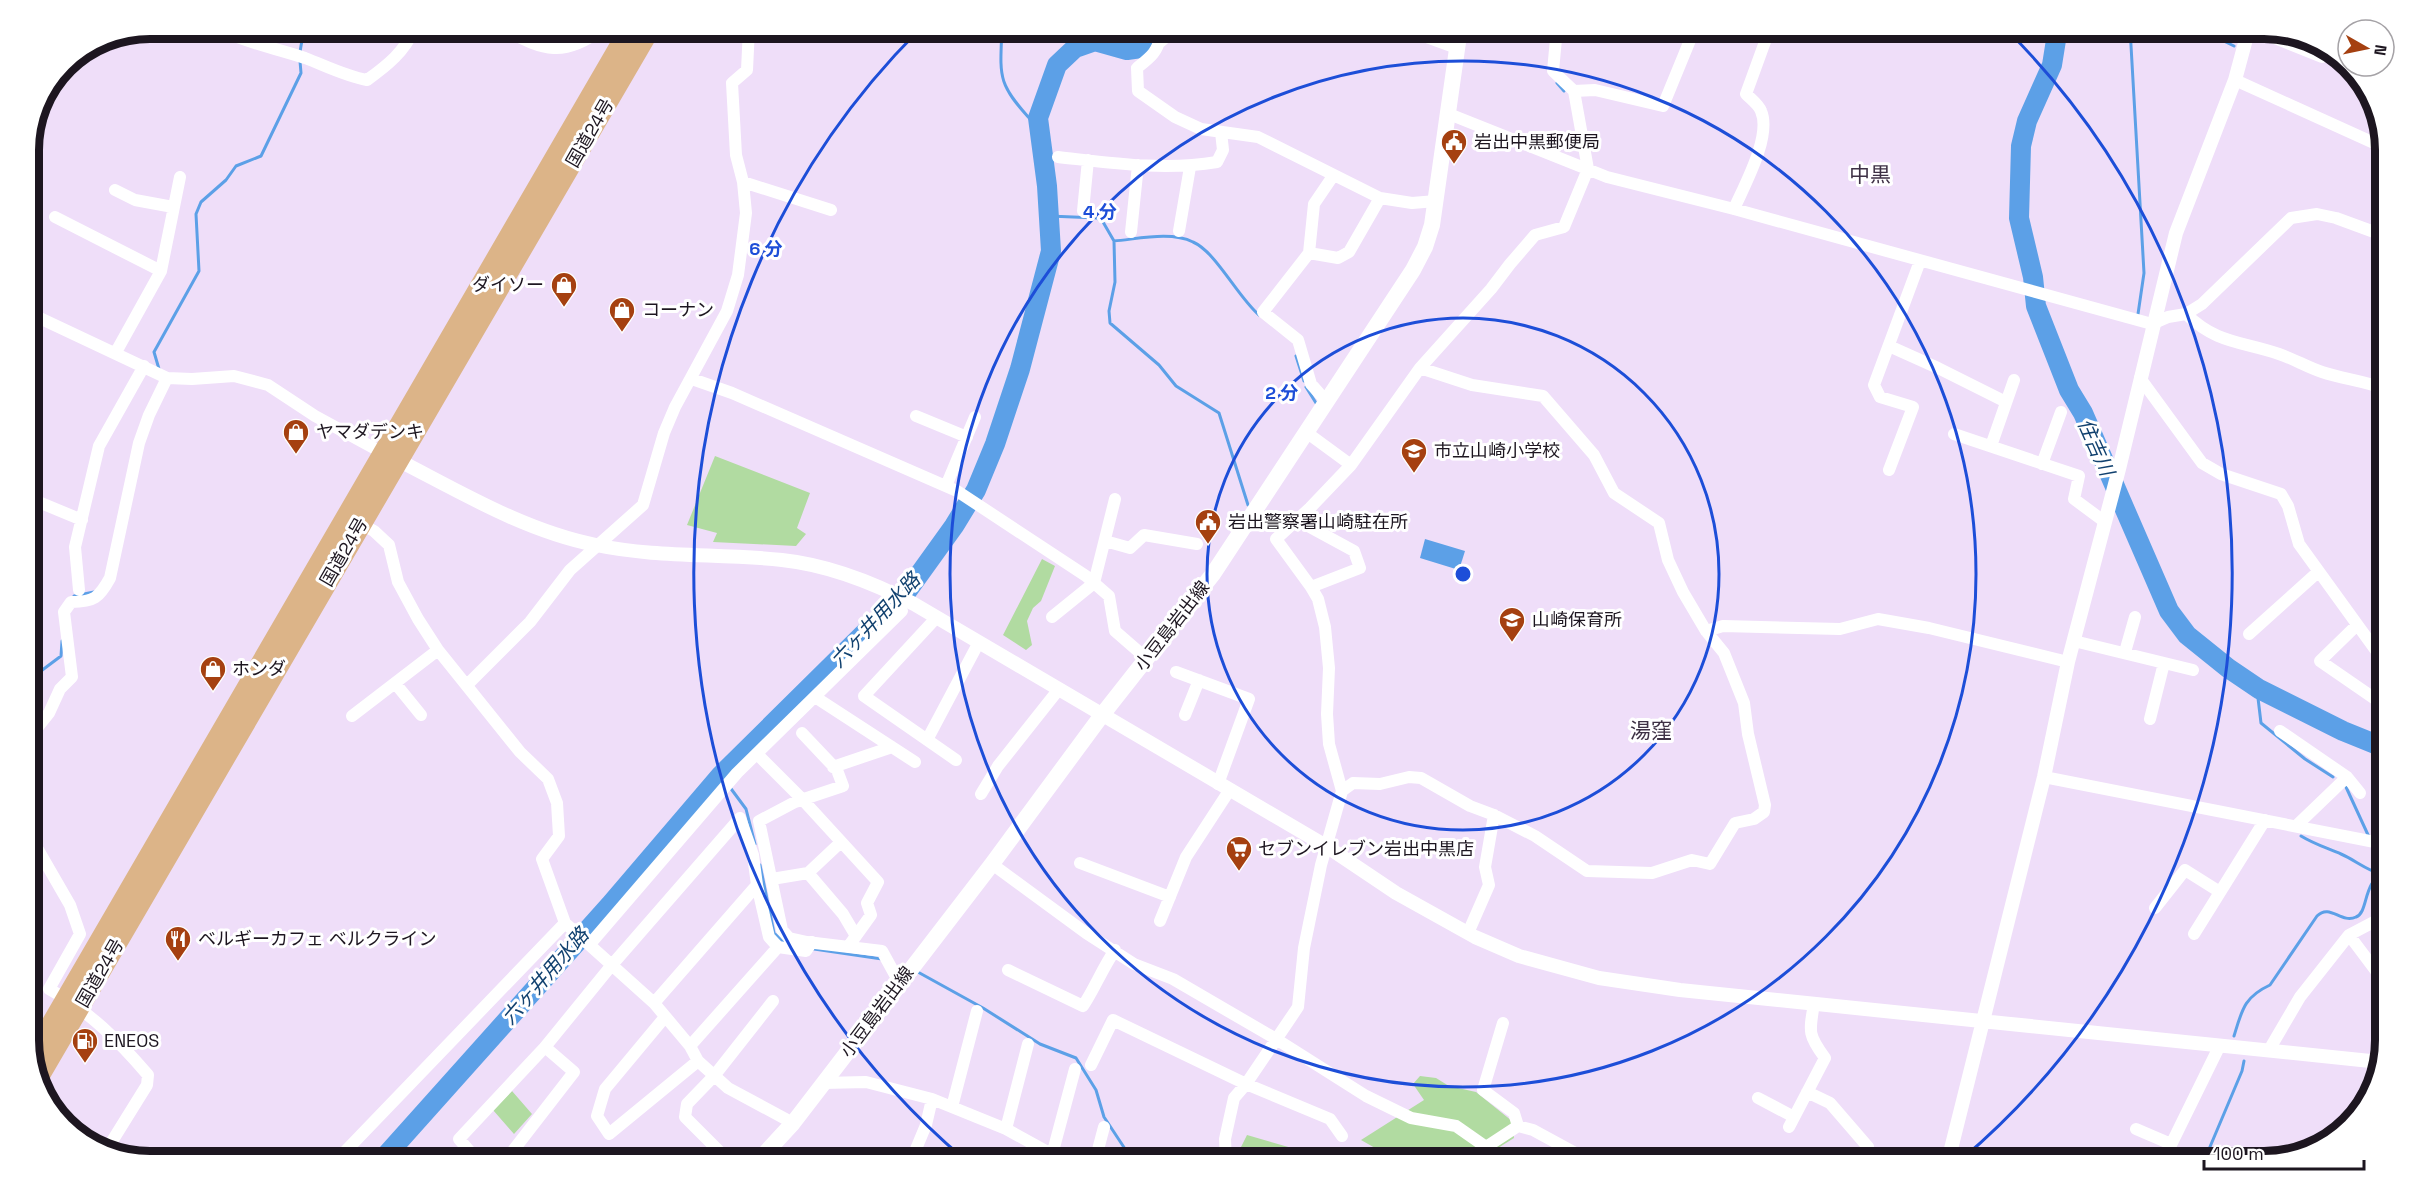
<svg xmlns="http://www.w3.org/2000/svg" width="2414" height="1190" font-family="'Space Grotesk','Noto Sans JP',sans-serif">
  <rect width="100%" height="100%" fill="#efdef9"/>
  <path fill="#b1dba1" d="M 715,456 L 810,493 L 797,528 L 806,534 L 796,546 L 713,542 L 717,533 L 687,525 Z
    M 1042,559 L 1055,566 L 1041,601 L 1033,608 L 1027,621 L 1032,645 L 1026,650 L 1003,635 Z
    M 1420,1076 L 1436,1078 L 1449,1086 L 1476,1092 L 1512,1121 L 1514,1138 L 1498,1148 L 1500,1161 L 1398,1161 L 1361,1140 L 1424,1100 L 1413,1084 Z
    M 512,1091 L 532,1114 L 514,1134 L 493,1110 Z
    M 1247,1135 L 1337,1161 L 1277,1161 L 1240,1149 Z"/>
  <path fill="#5ca0e7" d="M 1425,539 L 1465,551 L 1459,570 L 1420,558 Z"/>
  <g fill="none" stroke-linecap="round" stroke-linejoin="round">
    <path stroke="#5ca0e7" stroke-width="3" d="M 1002,28 C 1000,77 997,83 1031,120 L 1038,118
      M 2130,28 L 2144,273 L 2138,314
      M 2197,28 L 2234,46
      M 300,52 L 304,28
      M 1557,83 L 1564,91
      M 1049,216 L 1097,218 L 1103,222 L 1114,241 L 1115,282 L 1109,311 L 1110,323 L 1159,365 L 1176,386 L 1219,413 L 1248,505
      M 1114,241 C 1138,239 1171,231 1193,242 C 1216,252 1237,296 1259,315
      M 1296,356 L 1304,381
      M 159,369 L 154,352 L 199,271 L 196,214 L 201,202 L 226,180 L 236,166 L 261,156 L 301,73 L 300,61
      M 1306,387 L 1316,403
      M 74,596 L 94,592
      M 29,680 L 61,656 L 62,641
      M 2258,698 L 2261,723 L 2305,759 L 2333,777
      M 729,786 L 746,809 L 755,844
      M 2346,787 L 2369,837
      M 2301,836 C 2314,844 2327,848 2341,854 C 2355,860 2366,870 2381,874 L 2373,846
      M 760,865 L 774,933 L 784,942
      M 814,949 L 882,959
      M 916,971 L 983,1008 L 1040,1044 L 1076,1058 L 1096,1090 L 1104,1117 L 1133,1161
      M 2234,1036 C 2242,1010 2244,997 2270,985 L 2317,916 C 2330,903 2341,924 2356,917 C 2369,912 2362,882 2385,872
      M 2204,1161 L 2242,1071 L 2244,1061"/>
    <path stroke="#5ca0e7" stroke-width="20" d="M 2055,28 L 2056,40 L 2052,65 L 2027,121 L 2021,146 L 2019,218 L 2033,277 L 2036,306 L 2069,390 L 2083,413 L 2169,611 L 2187,635 L 2228,668 L 2259,689 L 2343,731 L 2385,748
      M 381,1161 L 610,905 L 721,775 L 908,590 L 954,526 L 976,490 L 995,444 L 1020,369 L 1051,251 L 1047,186 L 1038,118 L 1057,65 L 1075,48 L 1095,41 L 1127,50 L 1141,48 L 1169,28"/>
    <path stroke="#fff" stroke-width="12" d="M 215,28 C 243,42 275,48 305,58 C 326,66 345,76 367,80 C 388,65 404,52 415,28
      M 500,28 C 543,49 561,60 604,28
      M 1152,28 L 1160,38 C 1157,53 1149,58 1137,68 L 1138,91 L 1175,117 L 1201,129 L 1258,137 L 1380,198 L 1412,203 L 1436,201
      M 1402,28 L 1457,48
      M 2250,28 L 2322,57 L 2325,48
      M 1159,43 L 1177,28
      M 2235,80 L 2385,148
      M 1574,91 L 1595,90 L 1663,106 L 1695,28
      M 1449,114 L 1607,177 L 1734,209 L 2152,324 L 2168,317 L 2186,314 L 2202,304 L 2291,218 L 2317,214 L 2336,218 L 2385,236
      M 1058,157 C 1112,163 1164,171 1217,162 L 1223,150 L 1221,132
      M 743,182 L 831,210
      M 115,190 L 135,200 L 173,207
      M 1734,209 C 1744,186 1772,136 1761,111 C 1759,105 1751,99 1746,94 L 1770,28
      M 1083,211 L 1088,160
      M 55,217 L 161,271
      M 1179,231 L 1190,167
      M 1131,232 L 1138,165
      M 1309,253 L 1314,204 L 1333,176
      M 29,313 L 167,378 L 192,379 L 234,376 L 268,385 L 315,416 L 383,453
      M 2186,314 C 2217,344 2241,341 2279,354 C 2294,359 2307,367 2322,372 C 2343,379 2365,381 2385,389
      M 1889,346 L 1938,368 L 2006,402
      M 116,352 L 161,271 L 180,177
      M 2140,378 L 2202,463 L 2221,474 L 2281,494 L 2288,506 L 2299,544 L 2385,663
      M 692,379 L 732,393 L 957,491 L 1086,576 L 1109,596 L 1115,631 L 1146,658
      M 1326,401 L 1311,384 L 1298,340 L 1263,312 L 1309,253 L 1338,258 L 1349,252 L 1380,198
      M 916,416 L 967,437
      M 1306,432 L 1351,465
      M 1954,434 L 2079,476 L 2074,499 L 2105,522
      M 1991,446 L 2014,380
      M 2042,464 L 2061,412
      M 1889,470 L 1913,407 L 1880,397 L 1874,385 L 1920,261
      M 946,486 L 975,417
      M 29,498 L 82,520
      M 1297,520 L 1354,551 L 1360,568 L 1311,587
      M 361,524 L 374,531 L 389,545 L 398,582 L 418,619 L 438,650 L 520,752 L 548,779 L 557,803 L 559,836 L 542,859 L 565,923 L 654,1003 L 690,1046 L 698,1061 L 728,1088 L 793,1123
      M 1105,541 L 1130,548 L 1144,535 L 1197,544
      M 79,590 L 75,547 L 99,446 L 144,366
      M 937,617 L 864,696 L 956,760
      M 1052,617 L 1094,583 L 1115,499
      M 2357,625 L 2320,661 L 2378,701 L 2385,690
      M 1706,631 L 1723,626 L 1840,629 L 1878,619 L 1929,628 L 2068,662
      M 2249,634 L 2318,572
      M 2074,641 L 2193,670
      M 2125,652 L 2135,617
      M 1176,672 L 1249,699 L 1218,784
      M 395,683 L 421,715
      M 467,685 L 530,622 L 570,570 L 643,505 L 664,433 L 675,407 L 727,311 L 738,275 L 746,213 L 743,182 L 736,155 L 732,83 L 747,70 L 749,28
      M 815,697 L 915,762
      M 1185,715 L 1199,680
      M 352,716 L 438,650
      M 2150,719 L 2164,663
      M 2280,731 L 2347,777 L 2360,793
      M 802,733 L 837,770 L 843,786 L 795,802 L 759,821 L 782,930 L 789,938 L 807,942 L 882,951 L 899,982
      M 29,738 L 49,713 L 60,689 L 72,677 L 64,612 L 71,602 C 94,602 99,598 110,578 L 139,443 L 149,415 L 167,378
      M 927,740 L 979,642
      M 761,758 L 802,799 L 878,882 L 867,903 L 871,915 L 848,947
      M 833,767 L 892,747
      M 2044,777 L 2385,844
      M 1342,791 L 1353,783 L 1380,784 L 1409,777 L 1421,778 L 1470,806 L 1494,815 L 1535,836 L 1587,871 L 1652,873 L 1692,860 L 1710,864 L 1735,823 L 1754,819 L 1764,812 L 1765,805 L 1748,734 L 1744,703 L 1724,653 L 1706,631 L 1683,592 L 1668,560 L 1659,523 L 1614,493 L 1594,455 L 1543,396 L 1472,385 L 1420,368
      M 981,794 L 998,766 L 1059,689
      M 2296,826 L 2347,777
      M 29,834 L 70,905 L 80,934 L 49,989 C 89,1011 119,1041 148,1075 L 147,1085 L 106,1151
      M 1080,863 L 1170,897
      M 992,864 L 1086,933 L 1134,964 L 1173,979 L 1276,1039 L 1366,1096 L 1411,1118 L 1456,1126 L 1486,1147 L 1494,1161
      M 808,873 L 843,914 L 856,936
      M 772,879 L 808,873 L 841,842
      M 2155,908 L 2185,870 L 2220,892
      M 1160,921 L 1186,857 L 1229,791
      M 1468,933 L 1489,885 L 1485,867 L 1494,815
      M 2194,934 L 2265,820
      M 2349,935 L 2376,971
      M 590,944 L 737,773 L 902,611
      M 778,947 L 806,951 L 812,942
      M 1008,970 L 1083,1006 C 1095,988 1102,969 1115,950
      M 665,1017 L 605,1089 L 597,1116 L 609,1134 L 698,1061
      M 1503,1023 L 1483,1090 L 1514,1113 L 1518,1126
      M 690,1046 L 778,947 L 769,937 L 757,885
      M 2269,1050 L 2300,997 L 2349,935 L 2385,916
      M 1091,1065 L 1113,1020 L 1246,1084 L 1330,1119 L 1342,1136
      M 823,1083 L 866,1082 L 932,1099 L 1006,1129 L 1064,1161
      M 1807,1092 L 1830,1103 L 1868,1147 L 1861,1161
      M 1758,1098 L 1794,1117
      M 952,1107 L 977,1011
      M 1789,1127 L 1825,1058 C 1808,1035 1809,1032 1814,1004
      M 1006,1129 L 1028,1044
      M 2136,1129 L 2171,1144
      M 1486,1147 L 1518,1126 L 1533,1130 L 1590,1161
      M 1052,1155 L 1075,1069
      M 336,1161 L 565,923
      M 478,1161 L 459,1139 L 545,1047 L 611,966 L 740,818 L 753,855 L 757,885 L 654,1003
      M 505,1161 L 574,1072 L 545,1047
      M 729,1161 L 685,1117 L 687,1104 L 714,1076 L 773,1001
      M 911,1161 L 926,1125 L 932,1099
      M 1095,1161 L 1104,1127
      M 1226,1161 L 1225,1139 L 1234,1098 L 1246,1084 L 1298,1007 L 1304,948 L 1321,865 L 1342,791 L 1329,744 L 1327,714 L 1329,668 L 1325,627 L 1318,599 L 1311,587 L 1276,539 L 1310,508 L 1351,465 L 1420,368 L 1491,289 L 1510,264 L 1535,235 L 1564,227 L 1588,169 L 1574,91 L 1553,71 L 1557,28
      M 2163,1161 L 2220,1045"/>
    <path stroke="#fff" stroke-width="14" d="M 392,457 C 457,490 524,531 596,545 C 657,558 720,553 782,560 C 829,565 872,582 914,604 L 1326,846 L 1396,893 L 1475,937 L 1519,956 L 1599,978 L 1680,990 L 2380,1062
      M 1948,1161 L 2044,777 L 2068,662 L 2119,469 L 2176,233 L 2235,80 L 2249,28"/>
    <path stroke="#fff" stroke-width="16" d="M 758,1161 L 793,1123 L 992,864 L 1102,715 L 1213,574 L 1413,270 L 1425,247 L 1432,225 L 1460,28"/>
    <path stroke="#dcb488" stroke-width="20" d="M 32,1057 L 630,28
      M 39,1077 L 651,28"/>
  </g>
  <g fill="none" stroke="#1d4ed8" stroke-width="3">
    <circle cx="1463" cy="574" r="256"/>
    <circle cx="1463" cy="574" r="513"/>
    <path d="M964 1159A769 769 0 0 1 919 30M2007 30A769 769 0 0 1 1962 1159"/>
  </g>
  <defs>
    <g id="civic-pin" transform="scale(1.35)"><path d="M0 17L-7.5 6A9.5 9.5 0 1 1 7.5 6Z" fill="#a54010" stroke="#fff"/><path d="M-.6-6.5H3V-4.5H.6V-3L4-1V1h2V6H-6V1h2V-1L-.6-3ZM-1.2 2.5V6h2.4V2.5Z" fill="#fff"/></g>
    <g id="shop-pin" transform="scale(1.35)"><path d="M0 17L-7.5 6A9.5 9.5 0 1 1 7.5 6Z" fill="#a54010" stroke="#fff"/><path d="M-5-2.5h2.3a2.7 3.5 0 0 1 5.4 0H5L5.5 6h-11ZM-1.5-2.5h3a1.5 2.3 0 0 0-3 0Z" fill="#fff"/></g>
    <g id="school-pin" transform="scale(1.35)"><path d="M0 17L-7.5 6A9.5 9.5 0 1 1 7.5 6Z" fill="#a54010" stroke="#fff"/><path d="M0-5L7-2L0 1L-7-2ZM-4 1L0 2.5L4 1V4Q0 6-4 4Z" fill="#fff"/></g>
    <g id="supermarket-pin" transform="scale(1.35)"><path d="M0 17L-7.5 6A9.5 9.5 0 1 1 7.5 6Z" fill="#a54010" stroke="#fff"/><path d="M-6-5.5h2.5l.6 2H6L4.5 2H-2.5L-4.4-4H-6ZM-1.5 3.2a1.3 1.3 0 1 0 .1 0ZM3 3.2a1.3 1.3 0 1 0 .1 0Z" fill="#fff"/></g>
    <g id="restaurant-pin" transform="scale(1.35)"><path d="M0 17L-7.5 6A9.5 9.5 0 1 1 7.5 6Z" fill="#a54010" stroke="#fff"/><path d="M-5-6h1v4h1v-4h1v4h1v-4h1v5L-1.5 .5V6h-2V.5L-5-1ZM5-6V6H3V1.5H1.5Q1.5-4 5-6Z" fill="#fff"/></g>
    <g id="fuel-pin" transform="scale(1.35)"><path d="M0 17L-7.5 6A9.5 9.5 0 1 1 7.5 6Z" fill="#a54010" stroke="#fff"/><path d="M-5.5-6h7V0h2V4h1.3V-2.5L3-4.5l.8-.8L6-3V5H2.5V1h-1V6h-7ZM-4.2-4.7v3.2H.2V-4.7Z" fill="#fff"/></g>
  </defs>
  <g fill-rule="evenodd">
    <use href="#civic-pin" x="1454" y="142"/>
    <use href="#shop-pin" x="564" y="285"/>
    <use href="#shop-pin" x="622" y="310"/>
    <use href="#shop-pin" x="296" y="432"/>
    <use href="#school-pin" x="1414" y="451"/>
    <use href="#civic-pin" x="1208" y="522"/>
    <use href="#school-pin" x="1512" y="620"/>
    <use href="#shop-pin" x="213" y="669"/>
    <use href="#supermarket-pin" x="1239" y="849"/>
    <use href="#restaurant-pin" x="178" y="939"/>
    <use href="#fuel-pin" x="85" y="1041"/>
  </g>
  <g text-anchor="middle" stroke-width="6" stroke-linejoin="round" paint-order="stroke">
    <g font-size="18" fill="#1d1620" stroke="#fff">
      <text transform="translate(590 133) rotate(-60)" y="6">国道24号</text>
      <text transform="translate(344 552) rotate(-60)" y="6">国道24号</text>
      <text transform="translate(1172 626) rotate(-52)" y="6">小豆島岩出線</text>
      <text transform="translate(100 973) rotate(-60)" y="6">国道24号</text>
      <text transform="translate(877 1012) rotate(-53)" y="6">小豆島岩出線</text>
    </g>
    <g font-size="18" fill="#1d1620" stroke="#fff" text-anchor="start">
      <text x="1474" y="148">岩出中黒郵便局</text>
      <text x="544" y="291" text-anchor="end">ダイソー</text>
      <text x="642" y="316">コーナン</text>
      <text x="316" y="438">ヤマダデンキ</text>
      <text x="1434" y="457">市立山崎小学校</text>
      <text x="1228" y="528">岩出警察署山崎駐在所</text>
      <text x="1532" y="626">山崎保育所</text>
      <text x="232" y="675">ホンダ</text>
      <text x="1258" y="855">セブンイレブン岩出中黒店</text>
      <text x="198" y="945">ベルギーカフェ ベルクライン</text>
      <text x="104" y="1047">ENEOS</text>
    </g>
    <g font-size="20" font-style="italic" fill="#11416f" stroke="#fff">
      <text transform="translate(2096 447) rotate(66)" y="7">住吉川</text>
      <text transform="translate(875 620) rotate(-47)" y="7">六ヶ井用水路</text>
      <text transform="translate(545 976) rotate(-49)" y="7">六ヶ井用水路</text>
    </g>
    <g font-size="21" fill="#3e3145" stroke="#fff">
      <text x="1870" y="182">中黒</text>
      <text x="1651" y="738">湯窪</text>
    </g>
  </g>
  <path d="M0 0H2414V1190H0ZM150 39H2264A111 111 0 0 1 2375 150V1040A111 111 0 0 1 2264 1151H150A111 111 0 0 1 39 1040V150A111 111 0 0 1 150 39Z" fill="#fff" fill-rule="evenodd"/>
  <path fill="none" stroke="#1d1620" stroke-width="8" d="M150 39H2264A111 111 0 0 1 2375 150V1040A111 111 0 0 1 2264 1151H150A111 111 0 0 1 39 1040V150A111 111 0 0 1 150 39Z"/>
  <circle cx="1463" cy="574" r="9" fill="#1d4ed8" stroke="#fff" stroke-width="3"/>
  <g font-size="18" text-anchor="middle" font-weight="bold" fill="#1d4ed8" stroke="#fff" stroke-width="6" stroke-linejoin="round" paint-order="stroke">
    <text x="1100" y="218">4 分</text>
    <text x="766" y="255">6 分</text>
    <text x="1282" y="399">2 分</text>
  </g>
  <g transform="translate(2366 48) rotate(99)"><circle r="28" fill="#ffffff" stroke="#a5a2a6" stroke-width="1.5"/>
  <path d="M0-4.5L10 22L0 15L-10 22Z" fill="#a54010"/>
  <text y="-9" font-size="16" font-weight="bold" text-anchor="middle" fill="#1d1620">N</text>
  </g>
  <path d="M2204 1160v9h160v-9" fill="none" stroke="#1d1620" stroke-width="3"/>
  <text x="2213" y="1160" font-size="18" fill="#1d1620" stroke="#ffffff" stroke-width="4.5" paint-order="stroke">100 m</text>
</svg>
